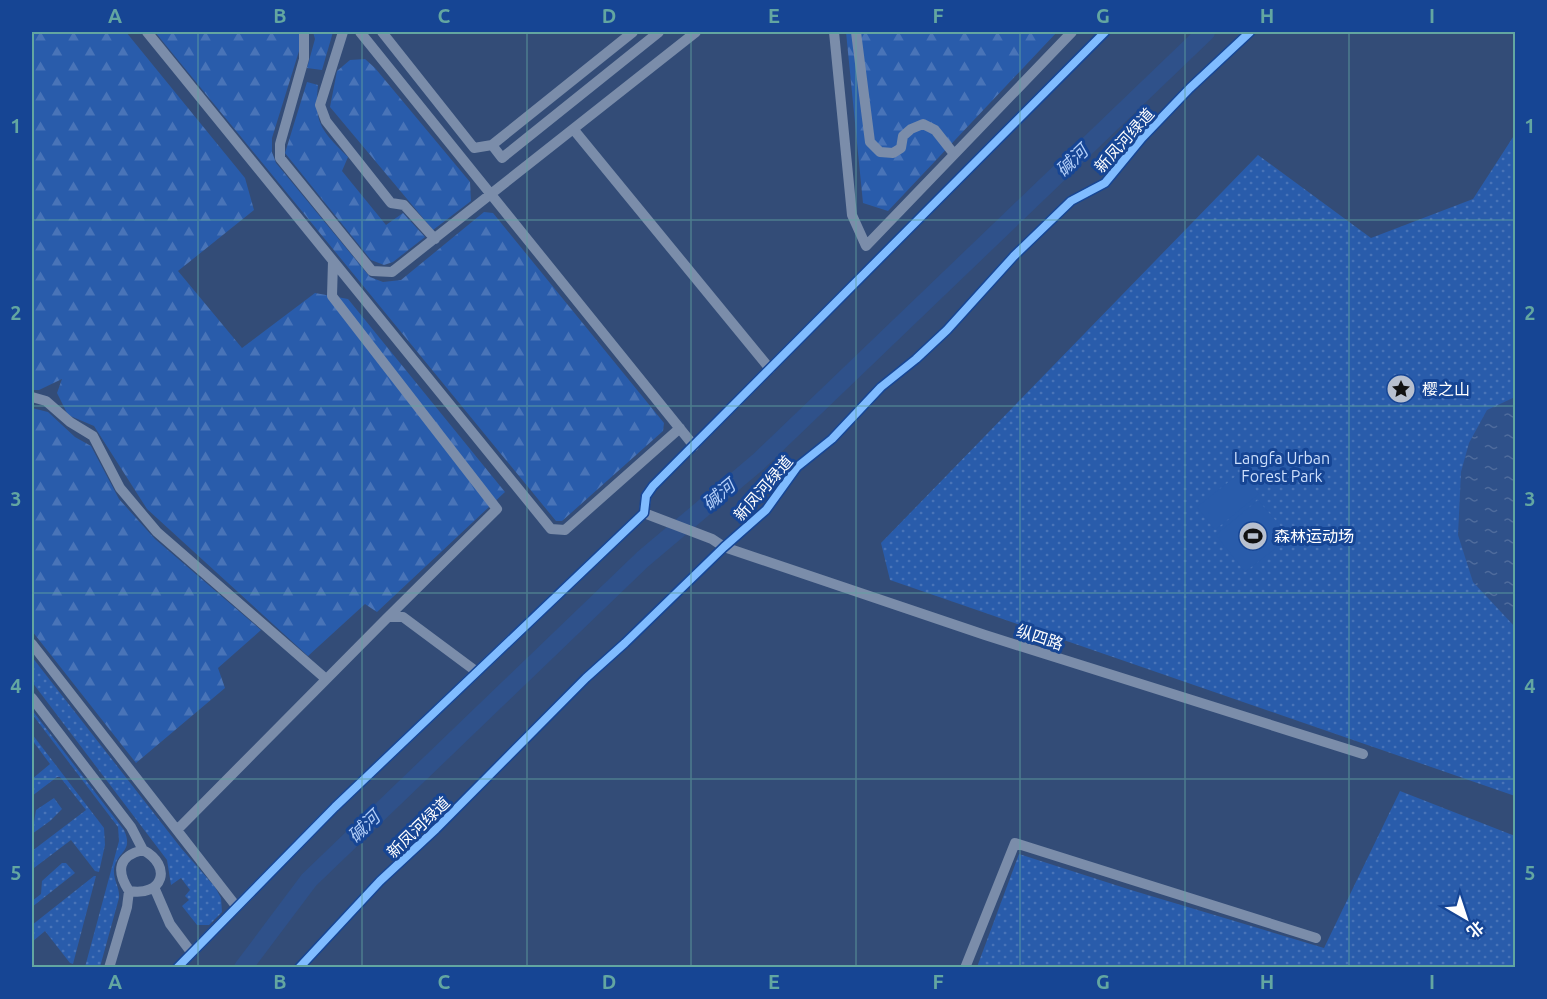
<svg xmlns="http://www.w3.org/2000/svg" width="1547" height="999" font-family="Ubuntu,'Noto Sans SC',sans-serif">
  <defs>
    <pattern id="grass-dots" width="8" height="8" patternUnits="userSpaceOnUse" patternTransform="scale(1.5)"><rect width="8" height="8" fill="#295cab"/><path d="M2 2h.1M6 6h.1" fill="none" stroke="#4974b8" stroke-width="1.8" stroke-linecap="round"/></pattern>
    <pattern id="forest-firs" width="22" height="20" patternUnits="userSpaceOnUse" patternTransform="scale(1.5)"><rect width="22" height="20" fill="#295cab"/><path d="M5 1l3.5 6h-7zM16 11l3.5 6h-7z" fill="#4974b8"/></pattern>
    <pattern id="water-ripples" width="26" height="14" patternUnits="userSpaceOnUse" patternTransform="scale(1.5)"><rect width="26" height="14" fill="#2f518a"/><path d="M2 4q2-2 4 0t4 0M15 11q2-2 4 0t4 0" fill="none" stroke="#4e6b9c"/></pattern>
  </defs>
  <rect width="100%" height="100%" fill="#334c77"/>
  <path fill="url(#grass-dots)" d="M 1515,134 L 1515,796 L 890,580 L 881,543 L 1258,155 L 1371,238 L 1473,199 Z
    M 32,657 L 181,848 L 215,887 L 221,898 L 222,912 L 209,925 L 197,925 L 182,906 L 189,900 L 185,896 L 190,890 L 181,878 L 171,885 L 167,860 L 32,682 Z
    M 32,710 L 124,830 C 134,852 117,851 114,869 C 113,880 120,887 119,898 L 100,967 L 85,967 L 119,841 L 118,827 L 32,714 Z
    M 32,734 L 104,828 L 105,845 L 99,872 L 95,871 L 71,840 L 34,868 L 32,873 L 32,851 L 86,810 L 60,777 L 57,777 L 32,796 L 32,779 L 50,764 L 32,740 Z
    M 1400,791 L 1515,836 L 1515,967 L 977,967 L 1019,854 L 1131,890 L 1324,948 Z
    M 54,798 L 62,809 L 50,821 L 32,834 L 36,810 Z
    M 62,863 L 66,863 L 75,873 L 32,907 L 32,901 L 41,894 L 42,881 Z
    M 94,876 L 96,876 L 73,964 L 70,963 L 45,931 L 32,942 L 32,925 Z"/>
  <path fill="url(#forest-firs)" d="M 32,32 L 126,32 L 245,178 L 254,210 L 178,271 L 242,348 L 315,293 L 348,299 L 505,492 L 377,612 L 365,604 L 308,656 L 147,509 L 94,426 L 68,415 L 57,393 L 62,379 L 39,390 L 32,390 Z
    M 155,32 L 299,32 L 299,51 L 272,138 L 272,152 L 276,163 L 370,277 L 383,282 L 401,280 L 484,212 L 493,213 L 664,423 L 663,431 L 562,521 L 556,521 Z
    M 313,32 L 333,32 L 322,70 L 307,68 L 315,39 Z
    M 846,32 L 1057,32 L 888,211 L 863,203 Z
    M 365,59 L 375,68 L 470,182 L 471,201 L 433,230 L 330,107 L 337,71 L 350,60 Z
    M 307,82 L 318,85 C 314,124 321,130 348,157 L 342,171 L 386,225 L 403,213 L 425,237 L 393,262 L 384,265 L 371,260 L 285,153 Z
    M 32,408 L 48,412 L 75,437 L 91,446 L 119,499 L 155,539 L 261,630 L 218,668 L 225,688 L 136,763 L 32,631 Z"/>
  <path fill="#295cab" d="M 1241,472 L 1259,494 L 1215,530 L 1197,507 Z
    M 1258,500 L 1290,537 L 1245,572 L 1216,535 Z"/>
  <path fill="url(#water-ripples)" d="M 1515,397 L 1515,627 L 1473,582 L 1458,535 L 1461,472 L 1469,443 L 1487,410 Z"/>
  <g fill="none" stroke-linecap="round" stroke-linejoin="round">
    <path stroke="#2f518a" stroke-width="18" d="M 243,968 L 309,880 L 643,559 L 758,462 L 1206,32"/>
    <path stroke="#7b8daa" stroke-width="10" d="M 147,32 L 551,529 L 565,530 L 680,428
      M 304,32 L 304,59 L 280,144 L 280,158 L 372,271 L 392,272 L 696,32
      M 343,32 L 320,105 L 326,121 L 391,203 L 404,205 L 435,239
      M 360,32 L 694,446
      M 382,32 L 474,148 L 492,145 L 633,32
      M 834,32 L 852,215 L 866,246 L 1072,32
      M 856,32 L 870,142 L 880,152 L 893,153 L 901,148 L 903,136 L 911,129 L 923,124 L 935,130 L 954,154
      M 574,130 L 770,369
      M 492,145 L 502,158 L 659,32
      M 333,261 L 332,296 L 497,509 L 388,617
      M 32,397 L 46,401 L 70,422 L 93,436 L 120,488 L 157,532 L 326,679
      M 644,513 L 712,539 L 724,547 L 985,635 L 1363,754
      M 32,644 L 236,906
      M 32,698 L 131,827 L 143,850
      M 177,830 L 388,617 L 403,617 L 477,672
      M 143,850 C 173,866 163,897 129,891 C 116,871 118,856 143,850 Z
      M 154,887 L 170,924 L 191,952
      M 109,968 L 127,907 L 129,891
      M 177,968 L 335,807 L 644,513 L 646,496 L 653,486 L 1105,32
      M 965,968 L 1015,843 L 1316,938"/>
    <g stroke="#164594" stroke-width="11">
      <path id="cycleway" d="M 177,968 L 335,807 L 644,513 L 646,496 L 653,486 L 1105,32
        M 299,968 L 380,881 L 436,829 L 586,678 L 625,643 L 724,547 L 766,510 L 797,467 L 832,439 L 881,387 L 916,359 L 947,330 L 1014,256 L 1071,201 L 1105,183 L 1142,138 L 1190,88 L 1250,32"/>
    </g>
    <use href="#cycleway" stroke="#80bcff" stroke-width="8"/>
  </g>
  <path fill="none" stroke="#63a6a1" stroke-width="1.5" stroke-opacity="0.55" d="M 198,32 L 198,968M 362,32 L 362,968M 527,32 L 527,968M 691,32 L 691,968M 856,32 L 856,968M 1020,32 L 1020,968M 1185,32 L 1185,968M 1349,32 L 1349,968M 32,220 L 1516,220M 32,406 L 1516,406M 32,593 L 1516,593M 32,779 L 1516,779"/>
  <defs>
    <g id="sight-disc" transform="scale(1.5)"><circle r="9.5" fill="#b8c0cf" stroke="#164594"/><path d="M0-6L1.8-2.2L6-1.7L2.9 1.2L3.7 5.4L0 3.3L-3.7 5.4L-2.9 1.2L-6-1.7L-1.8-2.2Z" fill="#111"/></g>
    <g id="stadium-disc" transform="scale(1.5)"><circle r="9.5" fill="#b8c0cf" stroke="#164594"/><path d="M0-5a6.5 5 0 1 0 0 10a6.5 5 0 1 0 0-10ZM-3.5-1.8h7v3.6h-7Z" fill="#111"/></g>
  </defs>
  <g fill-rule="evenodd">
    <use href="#sight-disc" x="1401" y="389"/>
    <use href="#stadium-disc" x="1253" y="536"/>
  </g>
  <g text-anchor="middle" stroke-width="6" stroke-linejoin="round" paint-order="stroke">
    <g font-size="16" fill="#fff" stroke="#164594">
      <text transform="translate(1124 140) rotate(-48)" y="6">新凤河绿道</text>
      <text transform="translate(763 488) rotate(-49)" y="6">新凤河绿道</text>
      <text transform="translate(1040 637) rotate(18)" y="6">纵四路</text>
      <text transform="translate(418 827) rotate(-44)" y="6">新凤河绿道</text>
    </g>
    <g font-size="16" fill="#fff" stroke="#164594" text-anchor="start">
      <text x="1422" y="395">樱之山</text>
      <text x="1274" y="542">森林运动场</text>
    </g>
    <g font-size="16" fill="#cddffc" stroke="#164594">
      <text x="1282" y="464">Langfa Urban<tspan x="1282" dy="18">Forest Park</tspan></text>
    </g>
    <g font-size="18" font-style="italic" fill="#b2cef8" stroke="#164594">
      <text transform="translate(1072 161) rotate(-44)" y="6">碱河</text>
      <text transform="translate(719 495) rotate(-40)" y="6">碱河</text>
      <text transform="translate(364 827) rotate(-44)" y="6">碱河</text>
    </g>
  </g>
  <rect width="1547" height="999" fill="none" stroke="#164594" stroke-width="66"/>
  <g transform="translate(1466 918) rotate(141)" stroke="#164594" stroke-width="4.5" paint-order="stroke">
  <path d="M0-4.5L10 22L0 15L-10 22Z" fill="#ffffff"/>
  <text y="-9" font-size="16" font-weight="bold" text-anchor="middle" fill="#ffffff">北</text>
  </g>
  <rect x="33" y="33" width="1481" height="933" fill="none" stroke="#63a6a1" stroke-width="2"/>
  <g font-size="20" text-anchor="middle" font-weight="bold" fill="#63a6a1">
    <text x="115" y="23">A</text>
    <text x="280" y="23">B</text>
    <text x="444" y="23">C</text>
    <text x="609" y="23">D</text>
    <text x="774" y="23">E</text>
    <text x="938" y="23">F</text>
    <text x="1103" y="23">G</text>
    <text x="1267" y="23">H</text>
    <text x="1432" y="23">I</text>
    <text x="16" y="133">1</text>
    <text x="1530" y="133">1</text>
    <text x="16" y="320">2</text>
    <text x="1530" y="320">2</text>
    <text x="16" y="506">3</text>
    <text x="1530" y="506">3</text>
    <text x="16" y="693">4</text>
    <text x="1530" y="693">4</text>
    <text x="16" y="880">5</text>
    <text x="1530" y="880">5</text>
    <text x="115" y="989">A</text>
    <text x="280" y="989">B</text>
    <text x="444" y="989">C</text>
    <text x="609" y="989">D</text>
    <text x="774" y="989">E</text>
    <text x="938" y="989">F</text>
    <text x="1103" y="989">G</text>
    <text x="1267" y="989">H</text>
    <text x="1432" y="989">I</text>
  </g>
</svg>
